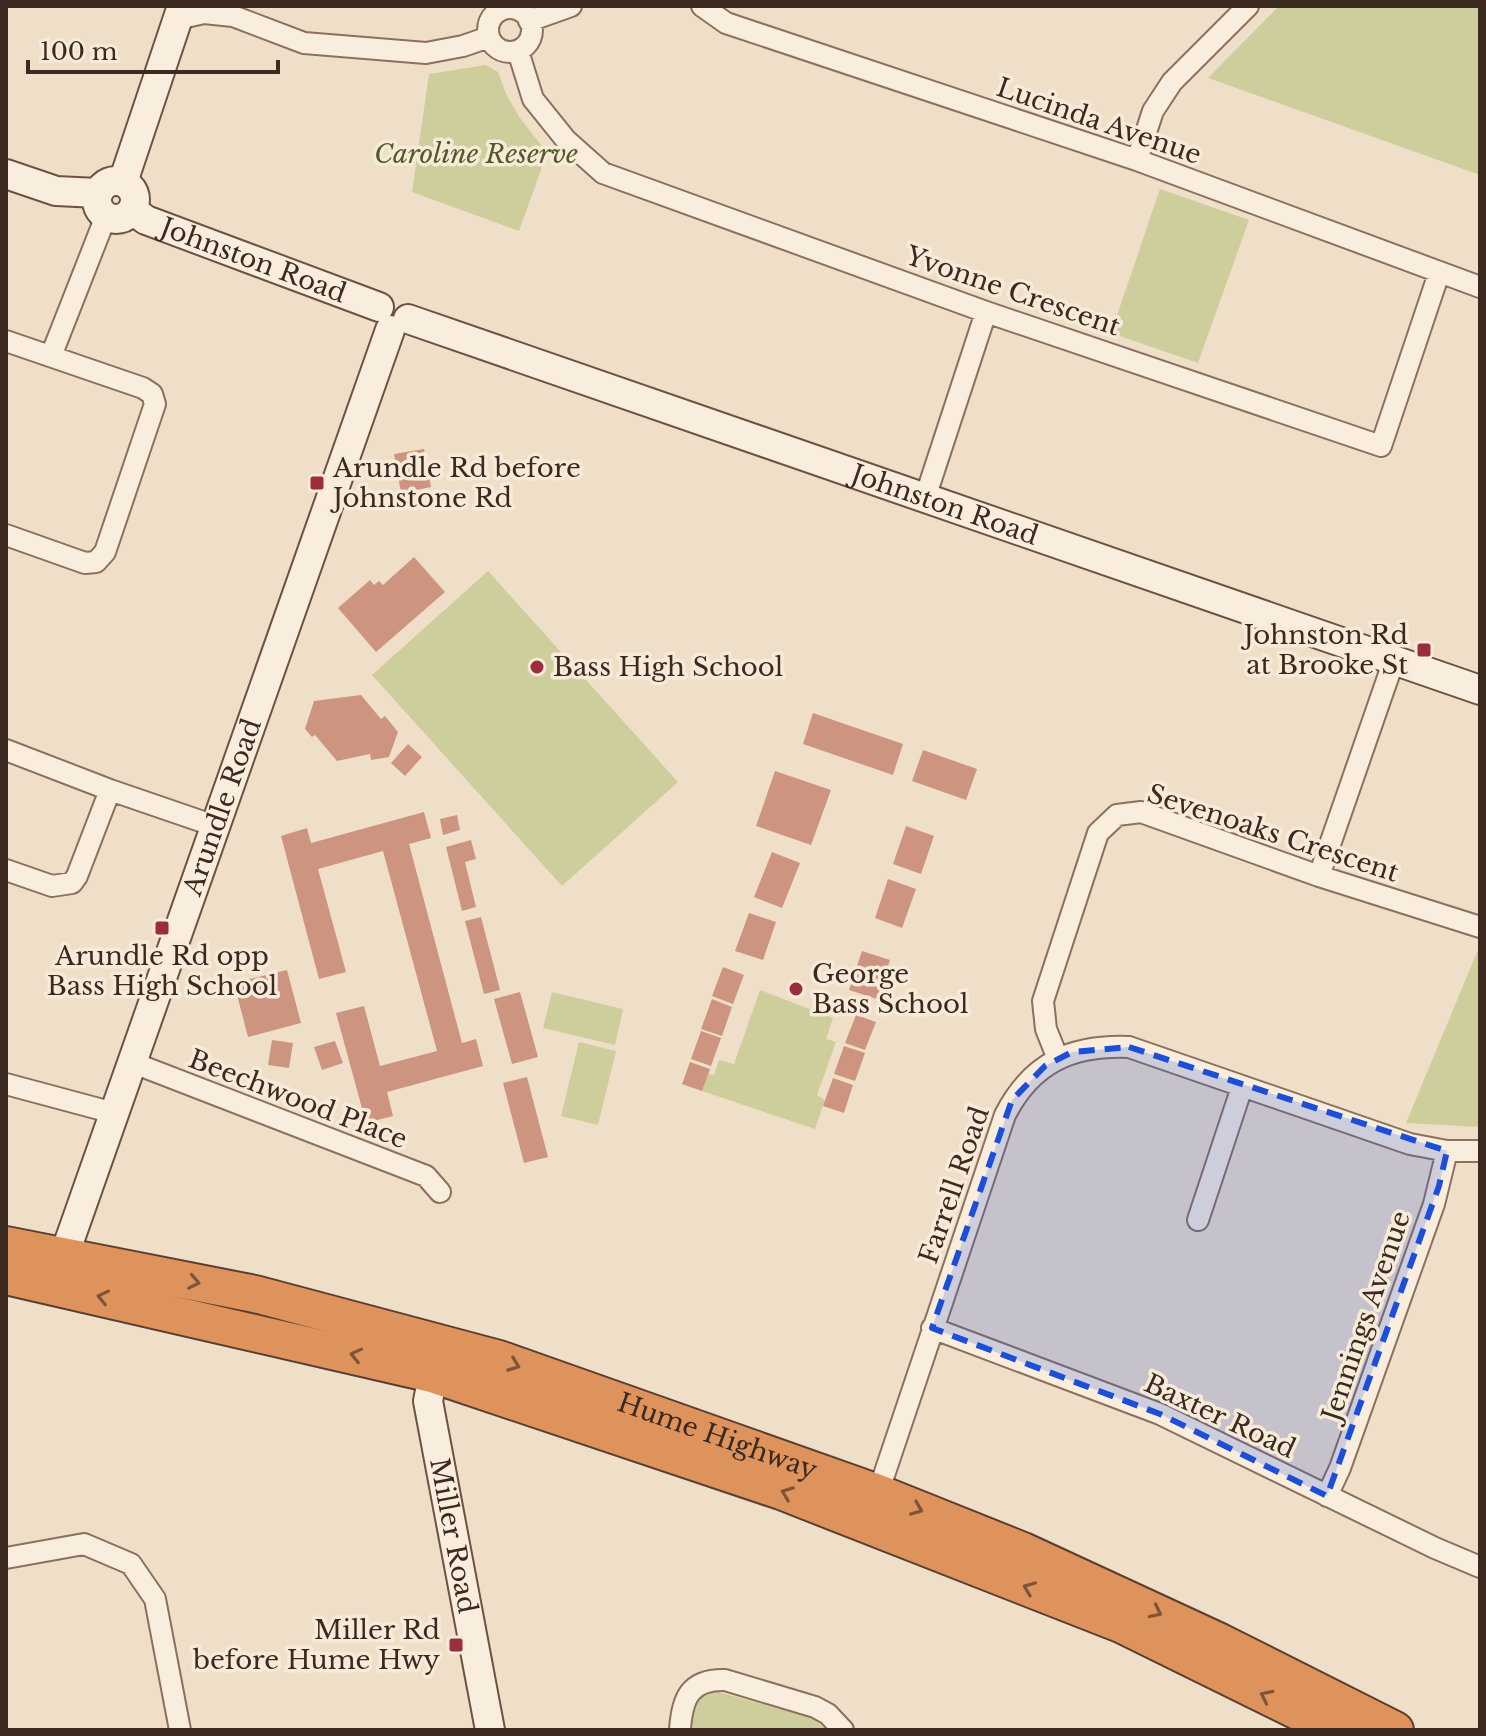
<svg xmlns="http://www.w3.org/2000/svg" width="1486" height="1736" font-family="'Libre Baskerville',serif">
  <rect width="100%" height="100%" fill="#efdfc9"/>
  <path fill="#cecd9c" d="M 1279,6 L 1480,6 L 1480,175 L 1208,78 Z
    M 486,65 L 498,72 L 506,94 L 520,118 L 547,153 L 519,231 L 412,192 L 429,74 Z
    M 1160,189 L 1249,220 L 1198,363 L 1111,333 Z
    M 488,571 L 678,782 L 562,886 L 372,675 Z
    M 1480,945 L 1480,1127 L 1406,1123 Z
    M 760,990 L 833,1018 L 826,1039 L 836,1042 L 817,1095 L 825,1100 L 815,1129 L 702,1091 L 708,1074 L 714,1075 L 719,1060 L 734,1064 Z
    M 552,992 L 623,1009 L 615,1045 L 543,1028 Z
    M 579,1042 L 616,1051 L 598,1125 L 561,1116 Z
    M 715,1691 L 814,1719 L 827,1730 L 693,1730 C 691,1710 695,1697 715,1691 Z"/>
  <path fill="#cd957f" d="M 424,449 L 431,487 L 401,493 L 394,454 Z
    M 414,557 L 445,592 L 376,652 L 338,608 L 370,580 L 374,585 L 379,581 L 383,585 Z
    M 361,695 L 381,719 L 385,716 L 398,732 L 389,757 L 371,760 L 370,754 L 337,761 L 315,735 L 312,737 L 305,729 L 314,701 Z
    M 813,713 L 903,744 L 893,775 L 803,744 Z
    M 408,744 L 422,757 L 405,776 L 391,763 Z
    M 923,750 L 977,769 L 966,800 L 912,781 Z
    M 775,771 L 831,790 L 811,845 L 756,826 Z
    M 424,812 L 431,838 L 409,844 L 462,1043 L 476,1039 L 483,1066 L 387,1092 L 393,1116 L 366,1123 L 336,1013 L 364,1006 L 380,1066 L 437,1051 L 383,851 L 318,869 L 346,972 L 319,979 L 281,836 L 307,828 L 311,843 Z
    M 457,815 L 460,830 L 443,835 L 440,819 Z
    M 906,826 L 934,836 L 921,874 L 893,864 Z
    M 471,840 L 476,859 L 465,862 L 476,907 L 462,911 L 446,847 Z
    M 772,852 L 800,863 L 782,908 L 754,897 Z
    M 888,879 L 916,889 L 902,928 L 875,918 Z
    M 749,913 L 776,922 L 763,960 L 735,951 Z
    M 481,917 L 500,990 L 484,994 L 465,921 Z
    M 862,951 L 890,960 L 877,999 L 849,990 Z
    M 723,967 L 744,975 L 733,1004 L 712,996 Z
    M 287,970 L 301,1023 L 248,1037 L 234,983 Z
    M 520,992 L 538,1057 L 512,1064 L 494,999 Z
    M 712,999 L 732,1007 L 722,1036 L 701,1029 Z
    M 856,1015 L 876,1022 L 865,1050 L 845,1043 Z
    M 701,1031 L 721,1038 L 711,1066 L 691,1059 Z
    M 272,1040 L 293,1043 L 289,1068 L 268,1065 Z
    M 335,1041 L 343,1063 L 322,1070 L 314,1047 Z
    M 844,1046 L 865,1053 L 855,1081 L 834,1074 Z
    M 690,1062 L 710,1069 L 702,1091 L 682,1084 Z
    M 527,1077 L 548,1157 L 524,1163 L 503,1083 Z
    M 833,1078 L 853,1085 L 844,1113 L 823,1106 Z"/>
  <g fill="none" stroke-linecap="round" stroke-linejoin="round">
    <g stroke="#8c705d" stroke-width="24">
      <path id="street" d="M 702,6 L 726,23 L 1137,160 L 1480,287
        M488 30a22 22 0 1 1 44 0a22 22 0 1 1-44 0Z
        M 177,19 L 204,13 L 233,16 L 304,43 L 426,53 L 463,46 L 489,37
        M 529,21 L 571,6
        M 518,51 L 533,99 L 566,140 L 603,173 L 986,312 L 1381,446 L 1439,273
        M 1137,160 L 1153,111 L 1172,82 L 1248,6
        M 6,341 L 143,388 L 152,394 L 155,404 L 105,552 L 96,562 L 85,563 L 6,535
        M 51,356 L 106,216
        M 925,498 L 986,312
        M 6,750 L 110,790 L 215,826
        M 6,870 L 52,886 L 72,883 L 77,876 L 110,790
        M 1319,876 L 1394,660
        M 1058,1059 L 1046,1029 L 1043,1001 L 1098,833 L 1117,815 L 1141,812 L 1319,876 L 1480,927
        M 131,1062 L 426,1176 L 440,1192
        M 6,1084 L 114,1113
        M 1198,1220 L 1242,1087
        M 932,1328 L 1160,1414 L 1435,1548 L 1480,1567
        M 878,1493 L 1005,1115 C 1032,1062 1072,1045 1129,1047 L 1410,1144 L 1447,1151 L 1480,1151
        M 1327,1496 L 1340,1468 L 1434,1204 L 1447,1151
        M 6,1558 L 84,1544 L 131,1564 L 155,1599 L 180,1730
        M 680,1730 C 682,1698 690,1679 725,1680 L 815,1707 L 828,1714 L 843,1730"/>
    </g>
    <g stroke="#6e5140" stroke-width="32">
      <g id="secondary">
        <path d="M 6,174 L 56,191 L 98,193"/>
        <circle cx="116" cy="200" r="19"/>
        <path d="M 123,182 L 182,6"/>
        <path id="s1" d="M 132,210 L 146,220 L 379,307"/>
        <path id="s2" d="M 408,319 L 1480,690"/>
        <path id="s3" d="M 58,1273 L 390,330"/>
        <path id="s4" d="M 437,1355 L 428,1401 L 490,1730"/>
      </g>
    </g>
    <g stroke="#5a3f31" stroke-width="40">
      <g id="highway">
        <path id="s5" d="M 6,1245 L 255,1294 L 499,1359 L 878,1493 L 1023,1551 L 1220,1642 L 1395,1730"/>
        <path d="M 6,1276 L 432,1374 L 781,1491 L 1123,1625 L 1336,1730"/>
      </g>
    </g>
    <use href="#street" stroke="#f9eddd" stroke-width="20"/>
    <use href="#secondary" stroke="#f9eddd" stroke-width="28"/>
    <use href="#highway" stroke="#dd935b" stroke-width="36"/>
  </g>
  <defs><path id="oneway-chevron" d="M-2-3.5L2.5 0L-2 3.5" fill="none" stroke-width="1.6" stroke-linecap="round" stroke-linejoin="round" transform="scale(2)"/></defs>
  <g stroke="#7c5438">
    <use href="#oneway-chevron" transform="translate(194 1282) rotate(11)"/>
    <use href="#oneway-chevron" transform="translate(103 1297) rotate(-167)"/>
    <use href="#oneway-chevron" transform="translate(356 1355) rotate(-167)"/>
    <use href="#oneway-chevron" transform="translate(514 1365) rotate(21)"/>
    <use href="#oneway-chevron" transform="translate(787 1493) rotate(-159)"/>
    <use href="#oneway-chevron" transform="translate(917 1509) rotate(22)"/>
    <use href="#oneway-chevron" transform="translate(1029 1588) rotate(-158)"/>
    <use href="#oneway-chevron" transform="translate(1156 1612) rotate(26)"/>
    <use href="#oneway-chevron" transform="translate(1266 1696) rotate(-154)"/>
  </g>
  <path fill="#1d4ed8" fill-opacity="0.2" stroke="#1d4ed8" stroke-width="6" stroke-dasharray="16 10" stroke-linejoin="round" d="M 1129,1047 L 1447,1151 L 1439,1186 L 1327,1496 L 1160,1414 L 932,1328 L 1012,1100 L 1045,1066 L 1072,1052 Z"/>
  <g fill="#9b2d3c" stroke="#f6ead9" stroke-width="3">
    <rect x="309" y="475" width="16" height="16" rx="4"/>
    <rect x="1416" y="642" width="16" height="16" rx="4"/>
    <circle cx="537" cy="667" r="8"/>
    <rect x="154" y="920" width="16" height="16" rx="4"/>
    <circle cx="796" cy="989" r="8"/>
    <rect x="448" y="1637" width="16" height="16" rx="4"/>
  </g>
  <g text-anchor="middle" stroke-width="7" stroke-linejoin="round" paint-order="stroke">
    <g font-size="26" fill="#3c2a21" stroke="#f6ead9">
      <text transform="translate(1099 121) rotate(19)" y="9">Lucinda Avenue</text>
      <text dy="9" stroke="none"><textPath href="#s1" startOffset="132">Johnston Road</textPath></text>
      <text transform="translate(1013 291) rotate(19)" y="9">Yvonne Crescent</text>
      <text dy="9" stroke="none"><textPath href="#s2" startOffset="568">Johnston Road</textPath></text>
      <text dy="9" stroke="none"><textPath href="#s3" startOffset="494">Arundle Road</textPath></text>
      <text transform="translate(1273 833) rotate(18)" y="9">Sevenoaks Crescent</text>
      <text transform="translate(298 1099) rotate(21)" y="9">Beechwood Place</text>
      <text transform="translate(954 1185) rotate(-71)" y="9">Farrell Road</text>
      <text transform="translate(1366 1316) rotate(-71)" y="9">Jennings Avenue</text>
      <text transform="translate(1220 1416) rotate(25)" y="9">Baxter Road</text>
      <text dy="9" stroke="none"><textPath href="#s5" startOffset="738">Hume Highway</textPath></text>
      <text dy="9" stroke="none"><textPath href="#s4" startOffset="184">Miller Road</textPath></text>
    </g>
    <g font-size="26" font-style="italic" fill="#535927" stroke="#f6ead9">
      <text x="476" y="163">Caroline Reserve</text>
    </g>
    <g font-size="26" fill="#3c2a21" stroke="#f6ead9" text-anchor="start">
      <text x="333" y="477">Arundle Rd before<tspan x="333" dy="30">Johnstone Rd</tspan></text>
      <text x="1408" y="644" text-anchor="end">Johnston Rd<tspan x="1408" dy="30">at Brooke St</tspan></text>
      <text x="553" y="676">Bass High School</text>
      <text x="162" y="965" text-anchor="middle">Arundle Rd opp<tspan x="162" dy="30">Bass High School</tspan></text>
      <text x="812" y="983">George<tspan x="812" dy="30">Bass School</tspan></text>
      <text x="440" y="1639" text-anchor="end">Miller Rd<tspan x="440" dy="30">before Hume Hwy</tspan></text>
    </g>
  </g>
  <rect width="1486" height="1736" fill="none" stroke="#3c2a21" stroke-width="16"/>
  <path d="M28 60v12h250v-12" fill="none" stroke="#3c2a21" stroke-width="4"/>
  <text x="40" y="60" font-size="24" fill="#3c2a21" stroke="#f6ead9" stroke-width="6" paint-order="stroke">100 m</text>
</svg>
